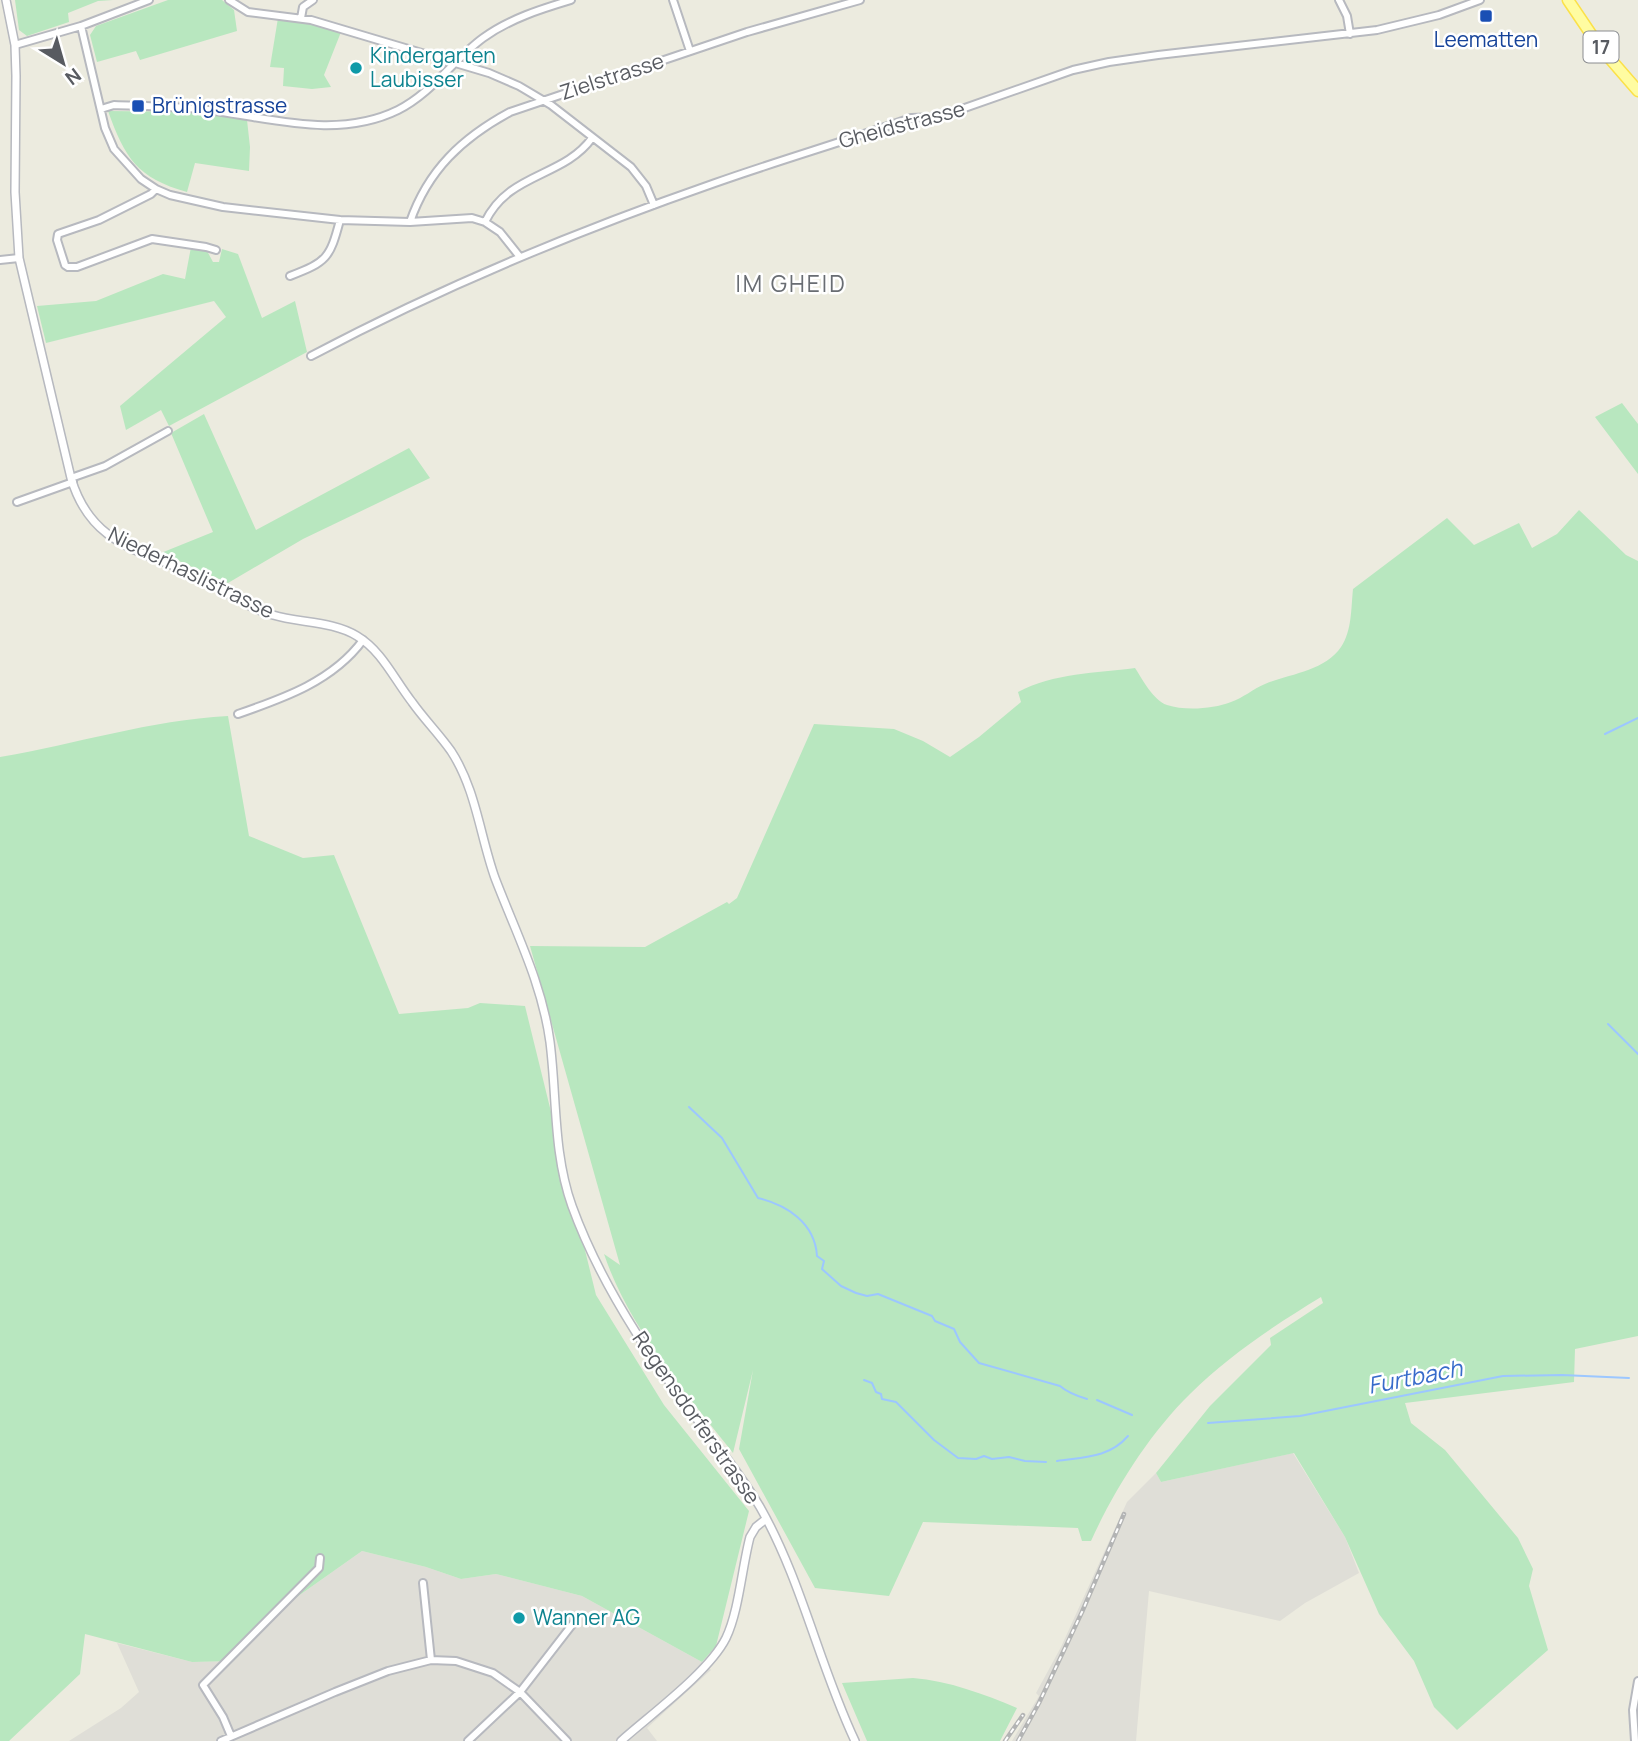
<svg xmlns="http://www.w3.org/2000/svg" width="1638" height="1741" font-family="Manrope,sans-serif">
  <rect width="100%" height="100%" fill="#ecebdf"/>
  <path fill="#dfded7" d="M 1293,1453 L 1345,1537 L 1359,1573 L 1305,1603 L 1280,1621 L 1149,1591 L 1136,1741 L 1012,1741 L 1039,1696 L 1036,1693 L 1061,1647 L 1127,1502 L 1156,1473 L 1161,1482 Z
    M 362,1551 L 426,1567 L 461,1579 L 496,1574 L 582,1596 L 702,1662 L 711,1670 L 647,1728 L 657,1741 L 69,1741 L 121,1708 L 139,1692 L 117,1643 L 192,1662 L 232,1661 L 294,1599 Z"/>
  <path fill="#b8e7bf" d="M 15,0 L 113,0 L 98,1 L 68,13 L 69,22 L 27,36 L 19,30 Z
    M 168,0 L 222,0 L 234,10 L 237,31 L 140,60 L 136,51 L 97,62 L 90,35 L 96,26 Z
    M 278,18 L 315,23 L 341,32 L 324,75 L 331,87 L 312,89 L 283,86 L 284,68 L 270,67 Z
    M 108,111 L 196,112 L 247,120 L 250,147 L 249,171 L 195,163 L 187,192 C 137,178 125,158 108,111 Z
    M 191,247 L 206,249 L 213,262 L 219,262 L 222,249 L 238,254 L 262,318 L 295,301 L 307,352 L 169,426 L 161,410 L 126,430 L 120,406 L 226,317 L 214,301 L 46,343 L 37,306 L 96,301 L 163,274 L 185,279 Z
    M 1622,403 L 1638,424 L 1638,474 L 1595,417 Z
    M 204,414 L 256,530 L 409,448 L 430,478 L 303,539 L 228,583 L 161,553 L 213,532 L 171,433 Z
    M 1579,510 L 1626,555 L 1638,561 L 1638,1336 L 1575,1349 L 1574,1382 L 1405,1403 L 1411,1423 L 1445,1450 L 1518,1538 L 1533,1569 L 1529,1586 L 1548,1650 L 1457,1730 L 1434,1707 L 1414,1661 L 1379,1614 L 1345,1537 L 1294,1453 L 1161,1482 L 1156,1473 L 1210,1406 L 1271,1345 L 1270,1338 L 1323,1303 L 1321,1297 C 1275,1325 1228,1356 1190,1394 C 1150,1433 1114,1490 1091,1541 L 1082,1541 L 1078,1528 L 923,1522 L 889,1596 L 815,1588 L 739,1449 L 753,1370 L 733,1453 C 685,1392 629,1328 604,1254 L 620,1265 L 530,946 L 645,947 L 727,902 L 729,904 L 737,898 L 814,724 L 894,729 L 923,741 L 950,757 L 979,737 L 1021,702 L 1018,692 C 1053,673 1097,673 1135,668 C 1143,680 1153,700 1167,705 C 1185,711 1213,709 1231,702 C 1243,698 1253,689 1265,684 C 1289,674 1325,671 1341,647 C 1352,631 1351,608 1353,589 L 1447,518 L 1474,545 L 1519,523 L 1532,548 L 1557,534 Z
    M 228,716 L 249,836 L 303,858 L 334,855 L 399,1014 L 468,1008 L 480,1003 L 525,1006 L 596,1295 L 664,1405 L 749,1511 L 716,1646 L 702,1662 L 582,1596 L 496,1574 L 461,1579 L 426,1567 L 362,1551 L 294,1599 L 232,1661 L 192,1662 L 85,1634 L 80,1674 L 9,1741 L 0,1741 L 0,757 C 77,744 150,720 228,716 Z
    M 913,1678 C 949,1681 984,1694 1017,1708 L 1000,1741 L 867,1741 L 842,1683 Z"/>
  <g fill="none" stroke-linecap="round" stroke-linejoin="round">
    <path stroke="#9cc7ff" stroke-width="2" d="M 1605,734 L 1638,718
      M 1608,1024 L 1638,1054
      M 689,1107 L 722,1138 L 758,1198 C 787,1205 815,1223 817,1256 L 824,1261 L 822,1269 L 841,1286 L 856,1293 L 867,1296 L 878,1294 L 932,1316 L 935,1321 L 954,1329 L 960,1342 L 979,1363 L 1060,1386 C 1068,1393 1077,1396 1087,1399
      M 864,1380 L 872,1383 L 876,1392 L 881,1394 L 882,1399 L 896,1402 L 934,1440 L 958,1458 L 976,1459 L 984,1456 L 992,1459 L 1009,1457 L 1025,1461 L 1046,1462
      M 1097,1400 L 1132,1415
      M 1208,1423 L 1300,1416 L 1503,1376 L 1562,1375 L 1629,1378
      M 1057,1461 C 1084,1457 1109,1458 1128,1436"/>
    <g stroke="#b7b9bf" stroke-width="10">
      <path id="minor" d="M 229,0 L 248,12 L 311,20 L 489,73 L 519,86 L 551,105 L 631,167 L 646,186 L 654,205
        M 673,0 L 690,51
        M 1339,0 L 1347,16 L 1350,34
        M 301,18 L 303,7 L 313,0
        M 81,26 L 105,128 L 114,149 L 141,179 L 156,189 L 170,195 L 223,207 L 340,220 L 410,222 L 472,218 L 485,222 L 500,232 L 520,257
        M 15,45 L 81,26 L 149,0
        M 101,109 L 114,105 C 142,106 171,106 199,109 C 265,116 335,141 398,110 C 432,93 453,60 483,38 C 509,19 541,9 571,0
        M 156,189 L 151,194 L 99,220 L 58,234 L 57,240 L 65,265 L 68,267 L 77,267 L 152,239 L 206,247 L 216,250
        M 410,222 C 428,170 462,138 510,112 L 747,32 L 860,0
        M 485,222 C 509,172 563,178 592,138
        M 0,260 L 19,258
        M 290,276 C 327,262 330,258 340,220
        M 311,356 C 441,287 577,231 715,183 C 780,160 846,141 911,118 L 939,117 L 1073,70 L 1109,62 L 1158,55 L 1377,30 L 1439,15 L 1480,0
        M 71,478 L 105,466 L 168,431
        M 17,502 L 73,482
        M 238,714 C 284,698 333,681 363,640
        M 423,1583 L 431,1660
        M 231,1736 L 223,1717 L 203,1685 L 319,1568 L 320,1558
        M 221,1741 L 335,1692 L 388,1671 L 431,1660 L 456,1661 L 493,1673 L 520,1692 L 567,1741
        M 468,1741 L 520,1692 L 575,1621
        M 1635,1741 L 1633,1710 L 1638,1681"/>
    </g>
    <g stroke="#b7b9bf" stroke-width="10">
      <path id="tertiary" d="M 6,0 L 15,45 L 16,76 L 15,192 L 19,258 L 71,478 C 92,549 146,550 203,579 C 226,591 247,608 273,615 C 299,623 333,621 357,636 C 382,651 394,679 412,702 C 424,719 439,734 451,751 C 476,789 480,836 495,878 C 516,933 542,983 550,1042 C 557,1097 553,1153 572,1206 C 597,1275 638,1340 681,1398 C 707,1434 737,1468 760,1507 C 802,1581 819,1665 855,1741
        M 621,1741 C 650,1715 709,1672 726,1638 C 739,1611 742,1567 750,1537 L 756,1527 L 766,1519"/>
    </g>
    <g stroke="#fbe149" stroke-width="13">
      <path id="primary" d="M 1568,0 L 1599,46 L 1638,91"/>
    </g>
    <use href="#minor" stroke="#fff" stroke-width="6"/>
    <use href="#tertiary" stroke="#fff" stroke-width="7"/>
    <use href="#primary" stroke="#fffca1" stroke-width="10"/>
    <g stroke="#b3b4b4" stroke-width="4.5">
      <path id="rail" d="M 1005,1741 L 1023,1715
        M 1018,1741 L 1039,1703 L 1082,1612 L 1124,1514"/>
    </g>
    <use href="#rail" stroke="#fff" stroke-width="2" stroke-dasharray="5" stroke-linecap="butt"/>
  </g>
  <g fill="#1a4fb4" stroke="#fff" stroke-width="2.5">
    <rect x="1479" y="9" width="14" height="14" rx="3.5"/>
    <rect x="131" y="99" width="14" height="14" rx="3.5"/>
  </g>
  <g fill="#0f9aa8" stroke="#fff" stroke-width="2.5">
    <circle cx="356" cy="68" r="7"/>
    <circle cx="519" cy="1618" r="7"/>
  </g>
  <g text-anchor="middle" stroke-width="5" stroke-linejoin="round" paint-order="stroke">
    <rect fill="#fff" stroke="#8a8c90" stroke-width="2" x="1583.5" y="31.5" width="35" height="31" rx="5"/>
    <g font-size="19" font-weight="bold" fill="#585b61">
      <text x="1601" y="54">17</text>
    </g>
    <g font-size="21" fill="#164399" stroke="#fff">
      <text x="1486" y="47">Leematten</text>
      <text x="152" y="113" text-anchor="start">Brünigstrasse</text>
    </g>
    <g font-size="21" fill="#0d838f" stroke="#fff" text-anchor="start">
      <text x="370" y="63">Kindergarten<tspan x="370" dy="24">Laubisser</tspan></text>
      <text x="533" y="1625">Wanner AG</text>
    </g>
    <g font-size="21" fill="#585b61" stroke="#fff">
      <text transform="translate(612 77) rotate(-18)" y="7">Zielstrasse</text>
      <text transform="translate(902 125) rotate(-15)" y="7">Gheidstrasse</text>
      <text transform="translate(191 573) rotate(26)" y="7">Niederhaslistrasse</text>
      <text transform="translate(696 1418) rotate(55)" y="7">Regensdorferstrasse</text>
    </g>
    <g font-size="23" letter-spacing="2" fill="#696d73" stroke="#fff">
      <text x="791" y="292">IM GHEID</text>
    </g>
    <g font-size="23" font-style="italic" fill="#376bca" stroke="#fff">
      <text transform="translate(1415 1377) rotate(-11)" y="8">Furtbach</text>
    </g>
  </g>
  <g transform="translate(63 63) rotate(143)" stroke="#ffffff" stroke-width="5" paint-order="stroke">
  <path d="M0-5L12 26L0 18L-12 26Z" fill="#585b61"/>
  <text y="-10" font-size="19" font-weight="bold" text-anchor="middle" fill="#585b61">N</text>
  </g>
</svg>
